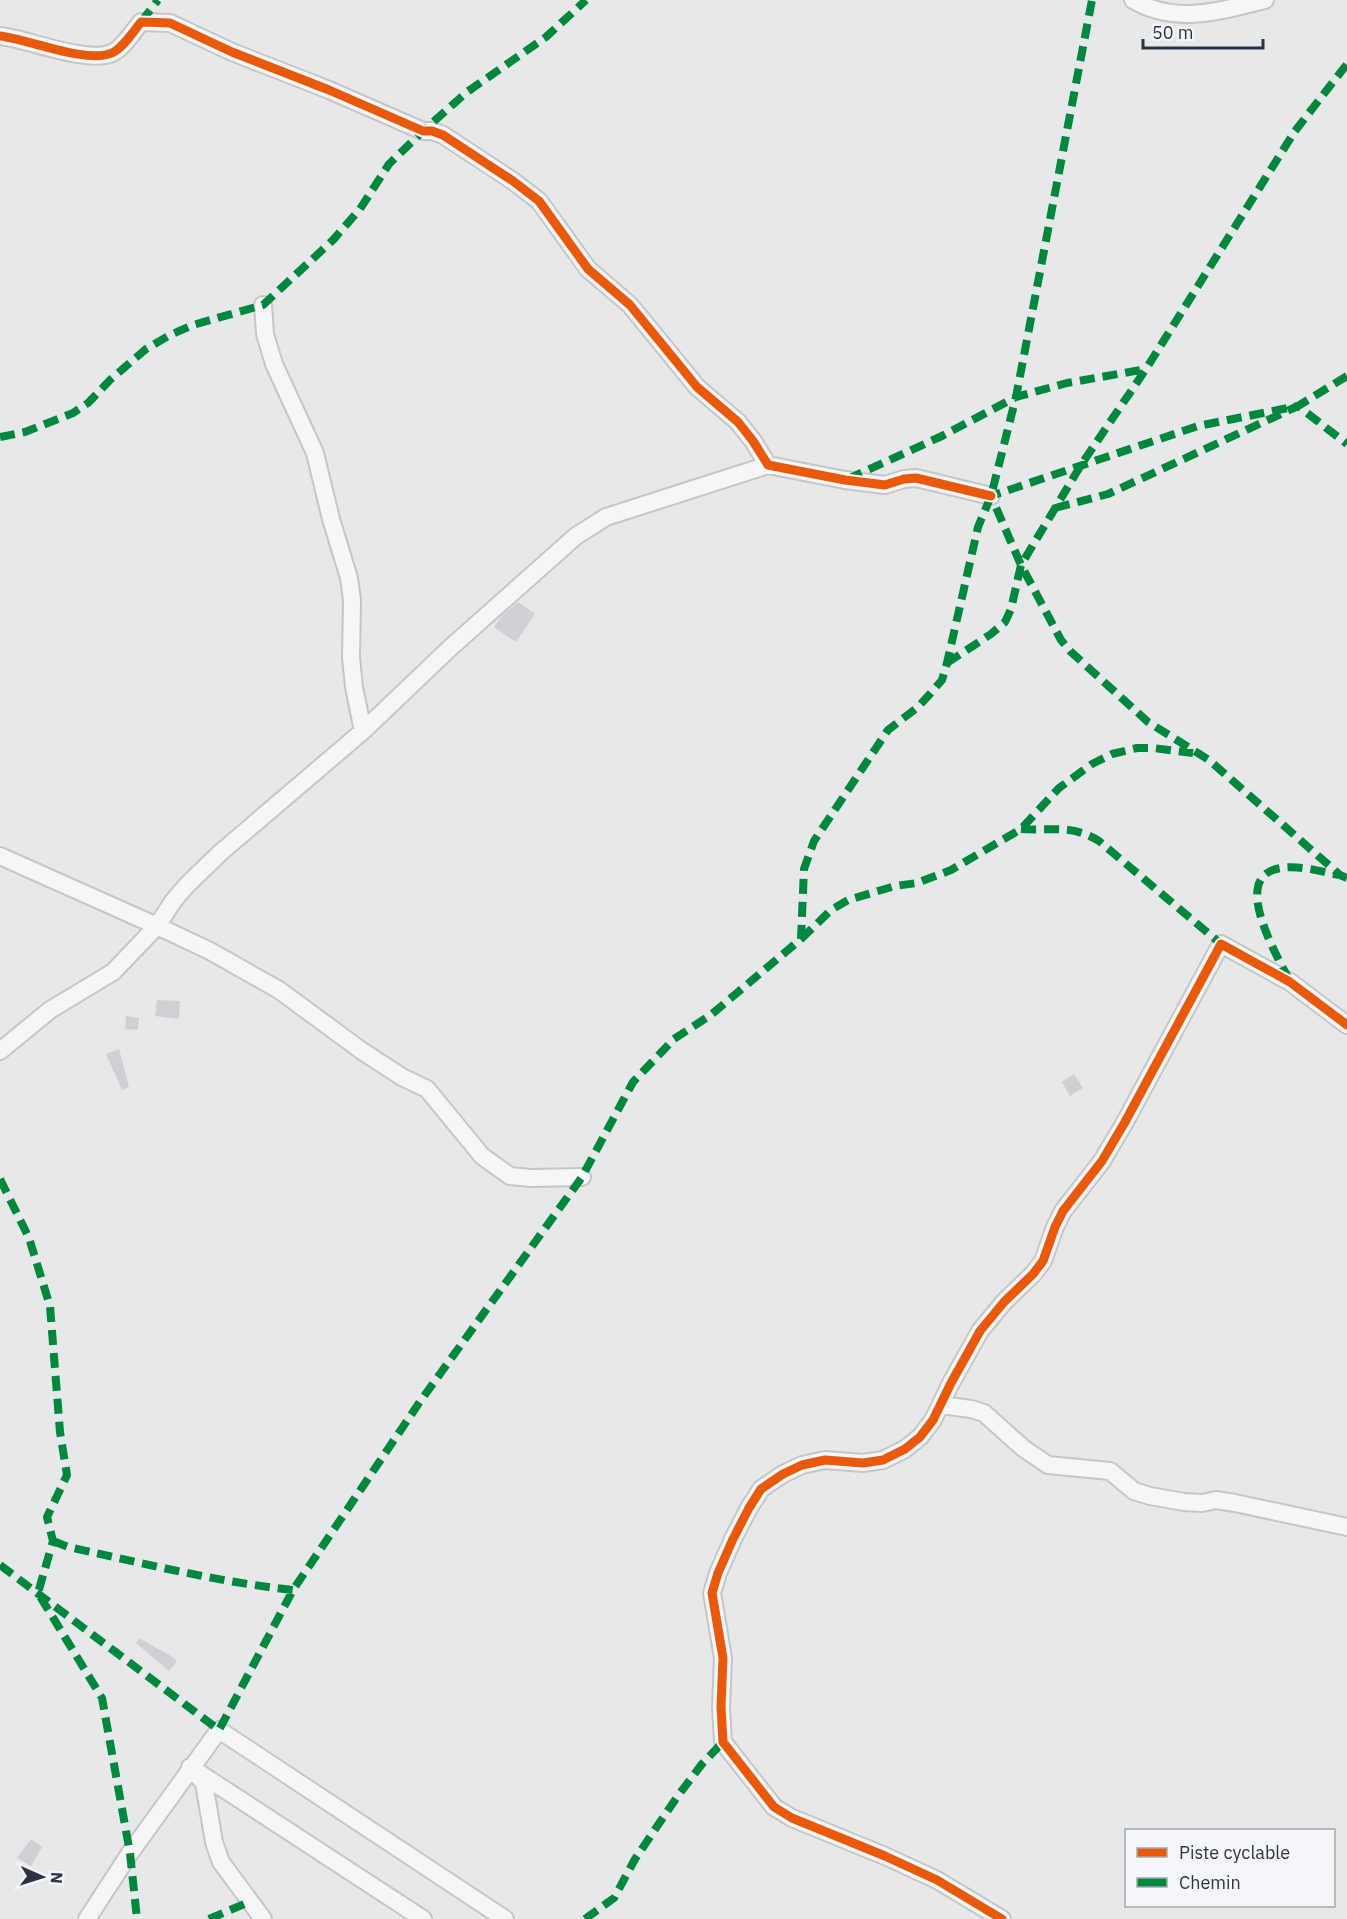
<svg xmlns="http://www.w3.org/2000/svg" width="1347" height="1919" font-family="'IBM Plex Sans',sans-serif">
  <rect width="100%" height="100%" fill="#e6e8ea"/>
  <path fill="#ced0d3" d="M 518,602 L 535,614 L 516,642 L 494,627 L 502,616 Z
    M 157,1000 L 180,1001 L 179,1019 L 155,1016 Z
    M 126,1016 L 139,1018 L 138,1030 L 125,1029 Z
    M 119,1049 L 129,1087 L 122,1090 L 106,1054 Z
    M 1074,1074 L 1083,1088 L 1070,1096 L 1062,1082 Z
    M 139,1638 L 171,1656 L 177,1661 L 169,1671 L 136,1643 Z
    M 31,1839 L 42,1847 L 31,1866 L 17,1858 Z"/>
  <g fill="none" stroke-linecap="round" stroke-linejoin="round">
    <g stroke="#c4c6c8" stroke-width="20">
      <path id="street" d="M 1133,0 C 1175,25 1221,11 1265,0
        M 0,36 C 28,39 87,64 112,53 C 123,48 133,32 141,22 L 170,23 L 232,52 L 329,90 L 423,131 L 432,131 L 443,135 L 513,181 L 539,201 L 588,269 L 630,305 L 697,387 L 738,422 L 753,441 L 768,465 L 845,480 L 885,485 L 904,479 L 916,478 L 991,496
        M 263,305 L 265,334 L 274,364 L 315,453 L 331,519 L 349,578 L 352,600 L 351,658 L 354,687 L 363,731
        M 0,856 L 157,926 L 210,951 L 279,990 L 362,1051 L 402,1077 L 427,1089 L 482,1156 L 510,1176 L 531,1178 L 582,1177
        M 0,1051 L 50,1010 L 113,972 L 157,926 L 174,900 L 187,885 L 220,853 L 363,731 L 450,648 L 576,536 L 606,517 L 768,465
        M 941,1405 L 971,1409 L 984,1413 L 1023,1448 L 1048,1465 L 1110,1471 L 1134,1491 L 1150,1496 L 1184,1502 L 1202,1503 L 1216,1500 L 1235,1503 L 1347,1527
        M 190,1767 L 423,1919
        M 195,1773 L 204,1783 L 214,1842 L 221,1862 L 263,1919
        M 87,1919 L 130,1853 L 219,1730 L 505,1919
        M 1002,1919 L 937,1880 L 885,1856 L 792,1818 L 774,1807 L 723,1742 L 721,1707 L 723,1658 L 712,1593 L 718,1573 L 733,1539 L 749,1508 L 761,1489 L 783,1474 L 802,1465 L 825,1460 L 863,1463 L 883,1460 L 905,1449 L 920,1437 L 933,1420 L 951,1383 L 980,1331 L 1004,1302 L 1033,1274 L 1043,1261 L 1055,1227 L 1063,1211 L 1102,1161 L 1125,1122 L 1221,944 L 1290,982 L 1347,1025"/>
    </g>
    <use href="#street" stroke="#f5f6f7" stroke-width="16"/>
    <path stroke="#00873e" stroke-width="8" stroke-dasharray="15 8" stroke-linecap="butt" d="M 141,22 L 158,0
      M 1347,376 L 1298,406 L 1198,426 L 991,496 L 1021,565 L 1061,640 L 1070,651 L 1148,722 L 1209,760 L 1340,875 L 1347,878
      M 0,437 L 25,432 L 73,413 L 88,403 L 110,380 L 146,349 L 170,335 L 193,325 L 263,305 L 333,240 L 360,209 L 389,164 L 423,131 L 467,92 L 546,37 L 586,0
      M 848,479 L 942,436 L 1016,397 L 1067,383 L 1146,369
      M 1055,508 L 1108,494 L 1298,406 L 1347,444
      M 947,663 L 991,634 L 1005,622 L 1011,609 L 1021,565 L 1081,465 L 1146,369 L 1295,131 L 1347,64
      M 1021,829 C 1053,831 1071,824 1099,841 L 1221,944
      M 801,939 L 831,910 L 848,900 L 895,886 L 917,883 L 951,870 L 1021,829 L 1059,788 L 1092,764 L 1112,754 L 1137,748 L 1153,748 L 1193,753
      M 1289,980 C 1278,957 1234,884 1273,870 C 1294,863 1318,871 1338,875
      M 0,1179 L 29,1238 L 50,1306 L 60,1432 L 67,1475 L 47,1517 L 53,1541 L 38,1593 L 102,1698 L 130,1853 L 137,1919
      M 53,1541 L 68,1547 C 143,1563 217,1582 293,1590
      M 0,1565 L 219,1730 L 293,1590 L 419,1403 L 582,1177 L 633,1082 L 674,1039 L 712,1014 L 801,939 L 804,869 L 814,841 L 888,730 L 918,707 L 929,695 L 942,680 L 947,663 L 978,527 L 991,496 L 1016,397 L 1092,0
      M 209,1919 L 249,1902
      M 585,1919 L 614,1898 L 635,1859 L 677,1797 L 702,1764 L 723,1742"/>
    <g stroke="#f4f6f9" stroke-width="13">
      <path id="cycleway" d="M 0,36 C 28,39 87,64 112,53 C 123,48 133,32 141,22 L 170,23 L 232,52 L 329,90 L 423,131 L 432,131 L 443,135 L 513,181 L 539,201 L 588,269 L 630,305 L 697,387 L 738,422 L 753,441 L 768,465 L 845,480 L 885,485 L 904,479 L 916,478 L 991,496
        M 1002,1919 L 937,1880 L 885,1856 L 792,1818 L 774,1807 L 723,1742 L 721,1707 L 723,1658 L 712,1593 L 718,1573 L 733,1539 L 749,1508 L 761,1489 L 783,1474 L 802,1465 L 825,1460 L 863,1463 L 883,1460 L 905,1449 L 920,1437 L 933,1420 L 951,1383 L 980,1331 L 1004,1302 L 1033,1274 L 1043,1261 L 1055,1227 L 1063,1211 L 1102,1161 L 1125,1122 L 1221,944 L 1290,982 L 1347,1025"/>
    </g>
    <use href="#cycleway" stroke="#e8590c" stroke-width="9"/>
  </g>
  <rect x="1125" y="1829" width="210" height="78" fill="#f4f6f9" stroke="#a4a8b1" stroke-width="1.5"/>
  <rect x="1137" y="1848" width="30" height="9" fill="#e8590c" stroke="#a4a8b1" stroke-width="1.5"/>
  <text x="1179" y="1859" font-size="18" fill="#2b3445">Piste cyclable</text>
  <rect x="1137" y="1878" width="30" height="9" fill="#00873e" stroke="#a4a8b1" stroke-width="1.5"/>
  <text x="1179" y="1889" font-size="18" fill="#2b3445">Chemin</text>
  <g transform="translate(42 1877) rotate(93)" stroke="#f4f6f9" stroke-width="4.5" paint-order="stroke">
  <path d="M0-4.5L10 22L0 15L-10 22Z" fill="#2b3445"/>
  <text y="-9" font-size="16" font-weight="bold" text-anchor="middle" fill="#2b3445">N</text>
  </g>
  <path d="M1143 39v9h120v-9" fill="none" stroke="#2b3445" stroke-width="3"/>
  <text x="1152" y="39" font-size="18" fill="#2b3445" stroke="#f4f6f9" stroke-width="4.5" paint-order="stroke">50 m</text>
</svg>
